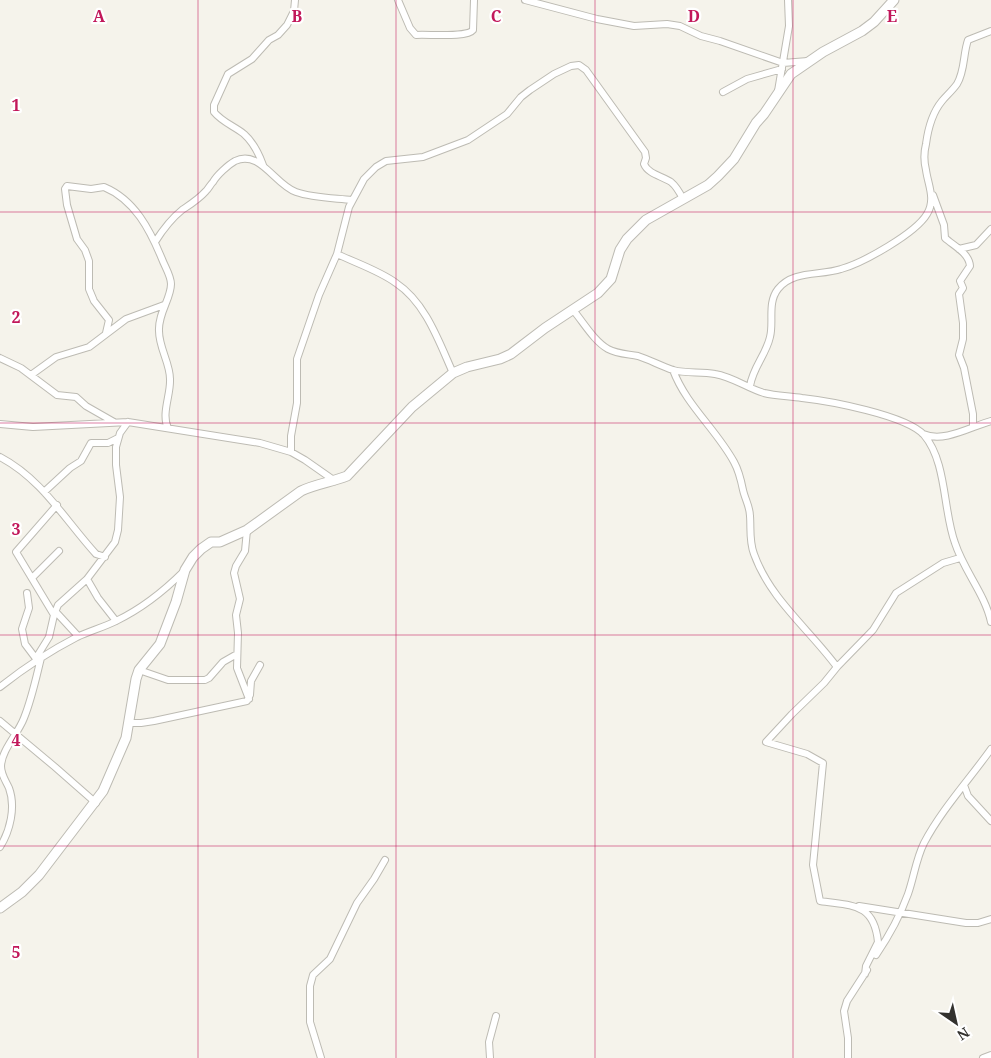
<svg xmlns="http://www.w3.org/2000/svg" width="991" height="1058" font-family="'Noto Serif',serif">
  <rect width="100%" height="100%" fill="#f5f3eb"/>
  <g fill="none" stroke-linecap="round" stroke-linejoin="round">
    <g stroke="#bdbbb3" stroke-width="8">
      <path id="street" d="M 398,0 L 410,28 L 416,35 C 428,34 467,38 473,30 L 474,0
        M 525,0 L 597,19 L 634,26 L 667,24 L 680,26 L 701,36 L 720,41 L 783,63 L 808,61
        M 778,91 L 789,26 L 788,0
        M 723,92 L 747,79 L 782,69
        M 263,165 C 259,154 253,142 244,134 C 234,126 222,122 214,112 L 214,105 L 228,74 L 252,59 L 269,40 L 278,35 L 287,25 L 294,11 L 295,0
        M 933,195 L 944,225 L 945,238 C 954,246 969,253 970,266 L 960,281 L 963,288 L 959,294 L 963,323 L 963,339 L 959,355 L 964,368 L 973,414 L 973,427
        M 155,242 C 162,231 172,218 182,210 C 191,204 199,199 206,191 C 209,188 210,185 213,182 C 217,175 228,165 235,161 C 260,149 275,185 296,192 C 313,198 334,198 352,200
        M 959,249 L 976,245 L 991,229
        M 337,254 C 356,263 380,271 396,283 C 426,303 439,342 453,373
        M 573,310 C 584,323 594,341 608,349 C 617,354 628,354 638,356 C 650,360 661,366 673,370 C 687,374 701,371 715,374 C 733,377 747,388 764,393 C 776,396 789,396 802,398 C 829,401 906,415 924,435 C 947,462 943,511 955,543 C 964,571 985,594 991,622
        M 106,333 L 109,320 L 94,301 L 89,289 L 89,261 L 85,250 L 77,239 L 67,205 L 65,189 L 67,186 L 91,189 L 104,187 C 135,200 150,230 162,259 C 165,267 171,276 171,284 C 171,299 158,313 159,331 C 159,348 170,363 170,379 C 171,394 161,414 168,428
        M 0,358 L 21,368 L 57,395 L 76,397 L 86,406 L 114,422
        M 673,370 C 686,405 716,429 734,462 C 739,471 741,480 743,490 C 745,499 750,507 750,516 C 751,529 749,541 754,554 C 770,599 809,629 837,667
        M 31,375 L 56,357 L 89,347 L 126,319 L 164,305
        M 750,386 C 753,367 766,355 770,337 C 774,322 767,303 778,289 C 793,270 820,276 841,269 C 863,263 916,233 927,214 C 936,199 928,185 926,170 C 924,162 924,152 926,144 C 928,129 932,113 942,101 C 946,96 952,91 957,84 C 965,71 963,54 968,40 L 991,31
        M 0,424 L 33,427 L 128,422 L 260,443 L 291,452 L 305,460 L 335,481
        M 923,434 C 944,443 970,427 991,421
        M 291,452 L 291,436 L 297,403 L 297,359 L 319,295 L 337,254 L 349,207 L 364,179 L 376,167 L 386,161 L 423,157 L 468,140 L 507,114 L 521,97 L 530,90 L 554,74 L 571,66 L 579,65 L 586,70 L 645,152 L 646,158 L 644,164 C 648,174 662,176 671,182 C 676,186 680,193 683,199
        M 0,457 C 42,479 65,520 96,554 L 105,557
        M 44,492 L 70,468 L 81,461 L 91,443 L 108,443 L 118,438
        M 247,530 L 245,551 L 236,566 L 234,573 L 240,599 L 236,615 L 238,633 L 237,668 L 249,699
        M 32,578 L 59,551
        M 87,579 L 98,598 L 116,621
        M 27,593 L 29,608 L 22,629 L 25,644 L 37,660
        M 55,611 L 78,636
        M 54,615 L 16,552 L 57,505
        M 36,658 L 49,637 L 54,615 L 58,605 L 87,579 L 115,542 L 118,530 L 120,497 L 116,465 L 116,447 L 120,433 L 128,422
        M 139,670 L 168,680 L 205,680 L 209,678 L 223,662 L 237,654
        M 0,687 C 24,668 50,651 77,637 C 90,631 104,627 116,621 C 141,609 165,590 184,571
        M 0,721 L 55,767 L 96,803
        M 129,723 L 141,723 L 154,721 L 247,701 L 250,695 L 251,681 L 260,665
        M 964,785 L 968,796 L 991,821
        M 0,847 C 10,831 16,807 9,788 C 6,781 1,775 1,766 C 2,749 18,734 24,718 C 32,698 36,678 41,658
        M 859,906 L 966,923 L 978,923 L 991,919
        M 876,955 C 889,936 900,916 908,894 C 914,877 916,859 924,843 C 942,809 969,780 991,749
        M 865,974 L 866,966 L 878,942 C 874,902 851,906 820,901 L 813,865 L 823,763 L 807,754 L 766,742 L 792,714 L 824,683 L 837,667 L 873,630 L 896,593 L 943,563 L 960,558
        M 321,1058 L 310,1022 L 310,986 L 313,975 L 330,959 L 357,903 L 374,879 L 385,860
        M 490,1058 L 489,1042 L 496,1016
        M 848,1058 L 848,1038 L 844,1011 L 847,1001 L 867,970
        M 983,1058 L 991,1055"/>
    </g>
    <g stroke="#bdbbb3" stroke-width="11">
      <path id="secondary" d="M 0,908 L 22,892 L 39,875 L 103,791 L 126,738 L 136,679 L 139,670 L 160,644 L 176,602 L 185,570 L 193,557 L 201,549 L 211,542 L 220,542 L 247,530 L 301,491 C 316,484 332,482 347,476 L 412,407 L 453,373 L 467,367 L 500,359 L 511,354 L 545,328 L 598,293 L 611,279 L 620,250 L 627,239 L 646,220 L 708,185 L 718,176 L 734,159 L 756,123 L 764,114 L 791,74 L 823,52 L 862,31 L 874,22 L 894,0"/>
    </g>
    <use href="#street" stroke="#fff" stroke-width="6"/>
    <use href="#secondary" stroke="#fff" stroke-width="9"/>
  </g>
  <path fill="none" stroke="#c2185b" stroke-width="1" stroke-opacity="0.55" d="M 198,0 L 198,1058M 396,0 L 396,1058M 595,0 L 595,1058M 793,0 L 793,1058M 0,212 L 991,212M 0,423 L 991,423M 0,635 L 991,635M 0,846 L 991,846"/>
  <g font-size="16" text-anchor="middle" font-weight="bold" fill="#c2185b" stroke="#fff" stroke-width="4.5" stroke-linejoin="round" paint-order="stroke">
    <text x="99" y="22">A</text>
    <text x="297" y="22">B</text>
    <text x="496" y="22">C</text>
    <text x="694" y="22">D</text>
    <text x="892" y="22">E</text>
    <text x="16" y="111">1</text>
    <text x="16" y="323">2</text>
    <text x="16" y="535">3</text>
    <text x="16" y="746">4</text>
    <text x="16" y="958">5</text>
  </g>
  <g transform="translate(956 1023) rotate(146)" stroke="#ffffff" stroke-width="4" paint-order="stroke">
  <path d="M0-4L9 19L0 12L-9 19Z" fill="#33322f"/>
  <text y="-8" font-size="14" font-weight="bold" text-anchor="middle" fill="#33322f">N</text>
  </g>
</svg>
